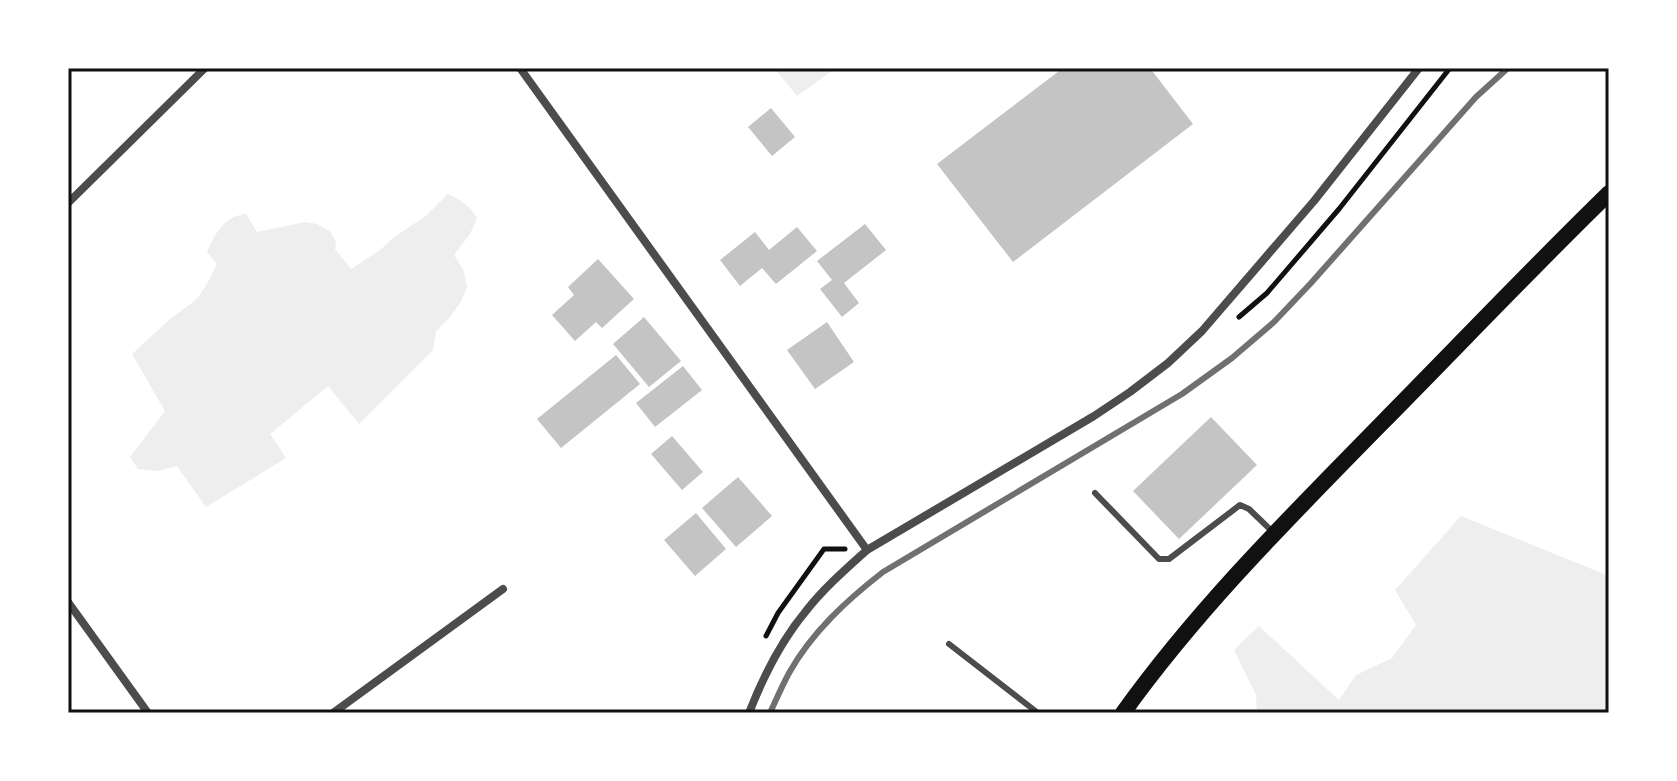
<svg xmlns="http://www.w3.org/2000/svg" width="1677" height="781" font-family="'Golos Text',sans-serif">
  <rect width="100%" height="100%" fill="#fff"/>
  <path fill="#eee" d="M 774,68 L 836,68 L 797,96 Z
    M 448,194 C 461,200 470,206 477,218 L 470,234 L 454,255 L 463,269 L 467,287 L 461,302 L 450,317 L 436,331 L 433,350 L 359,424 L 328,386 L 270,434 L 286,458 L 206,507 L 177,466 L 158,471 L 138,469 L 130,457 L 165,411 L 132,354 L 170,319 L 196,300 L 207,284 L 217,264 L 207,252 C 215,234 224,216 246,214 L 257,232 L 305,222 L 317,224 L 330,231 L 336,242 L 335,249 L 351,269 L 380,250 L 393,238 L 427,215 Z
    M 1461,516 L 1609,576 L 1609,713 L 1257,713 L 1256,695 L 1234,650 L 1259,626 L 1339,700 L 1356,675 L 1392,658 L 1416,625 L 1395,590 Z"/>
  <path fill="#c4c4c4" d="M 1063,68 L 1150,68 L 1193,124 L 1013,262 L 937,164 Z
    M 771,108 L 795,137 L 772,156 L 748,127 Z
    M 865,224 L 886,250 L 844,283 L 859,303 L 842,317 L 820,289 L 832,280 L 817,261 Z
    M 797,227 L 817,251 L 776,284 L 762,268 L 740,286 L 720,260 L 755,232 L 769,250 Z
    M 598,259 L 634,299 L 602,328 L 596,322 L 575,341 L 552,315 L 574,295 L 568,287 Z
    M 644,317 L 681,361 L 649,387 L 613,344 Z
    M 827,322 L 854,362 L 815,389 L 787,350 Z
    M 616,355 L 640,384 L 561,448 L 537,419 Z
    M 683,366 L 702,390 L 655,427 L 636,403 Z
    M 1211,417 L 1257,465 L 1179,539 L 1133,491 Z
    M 672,436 L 703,472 L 682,490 L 651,454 Z
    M 738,477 L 772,516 L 736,547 L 702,508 Z
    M 696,513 L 726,549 L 695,576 L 664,540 Z"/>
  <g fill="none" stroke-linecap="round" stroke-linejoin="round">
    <path stroke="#111" stroke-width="5" d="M 1239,317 L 1267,293 L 1339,209 L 1450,68
      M 766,636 L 778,613 L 824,549 L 845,549"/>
    <path stroke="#4c4c4c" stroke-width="6" d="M 1095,493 L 1159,559 L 1169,559 L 1240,505 L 1249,509 L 1274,533
      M 949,644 L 1038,713"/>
    <path stroke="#4c4c4c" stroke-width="8" d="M 520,68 L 867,550
      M 68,203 L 205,68
      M 68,602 L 148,713
      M 333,713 L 503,589
      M 749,713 C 763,677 781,641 806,611 C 824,588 846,569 867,550 L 1094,416 L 1130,392 L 1168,363 L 1202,331 L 1314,201 L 1419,68"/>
    <path stroke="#111" stroke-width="16" d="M 1123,713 C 1199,607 1291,516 1382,423 C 1458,346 1532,268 1609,193"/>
    <path stroke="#707070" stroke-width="6" d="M 770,713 C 776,700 782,686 789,673 C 812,632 847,600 883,572 L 1182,394 L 1232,358 L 1274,322 L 1311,283 L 1476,97 L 1508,68"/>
  </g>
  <rect width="1677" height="781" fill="none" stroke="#ffffff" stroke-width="140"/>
  <rect x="70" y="70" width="1537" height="641" fill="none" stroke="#111" stroke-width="3"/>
</svg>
